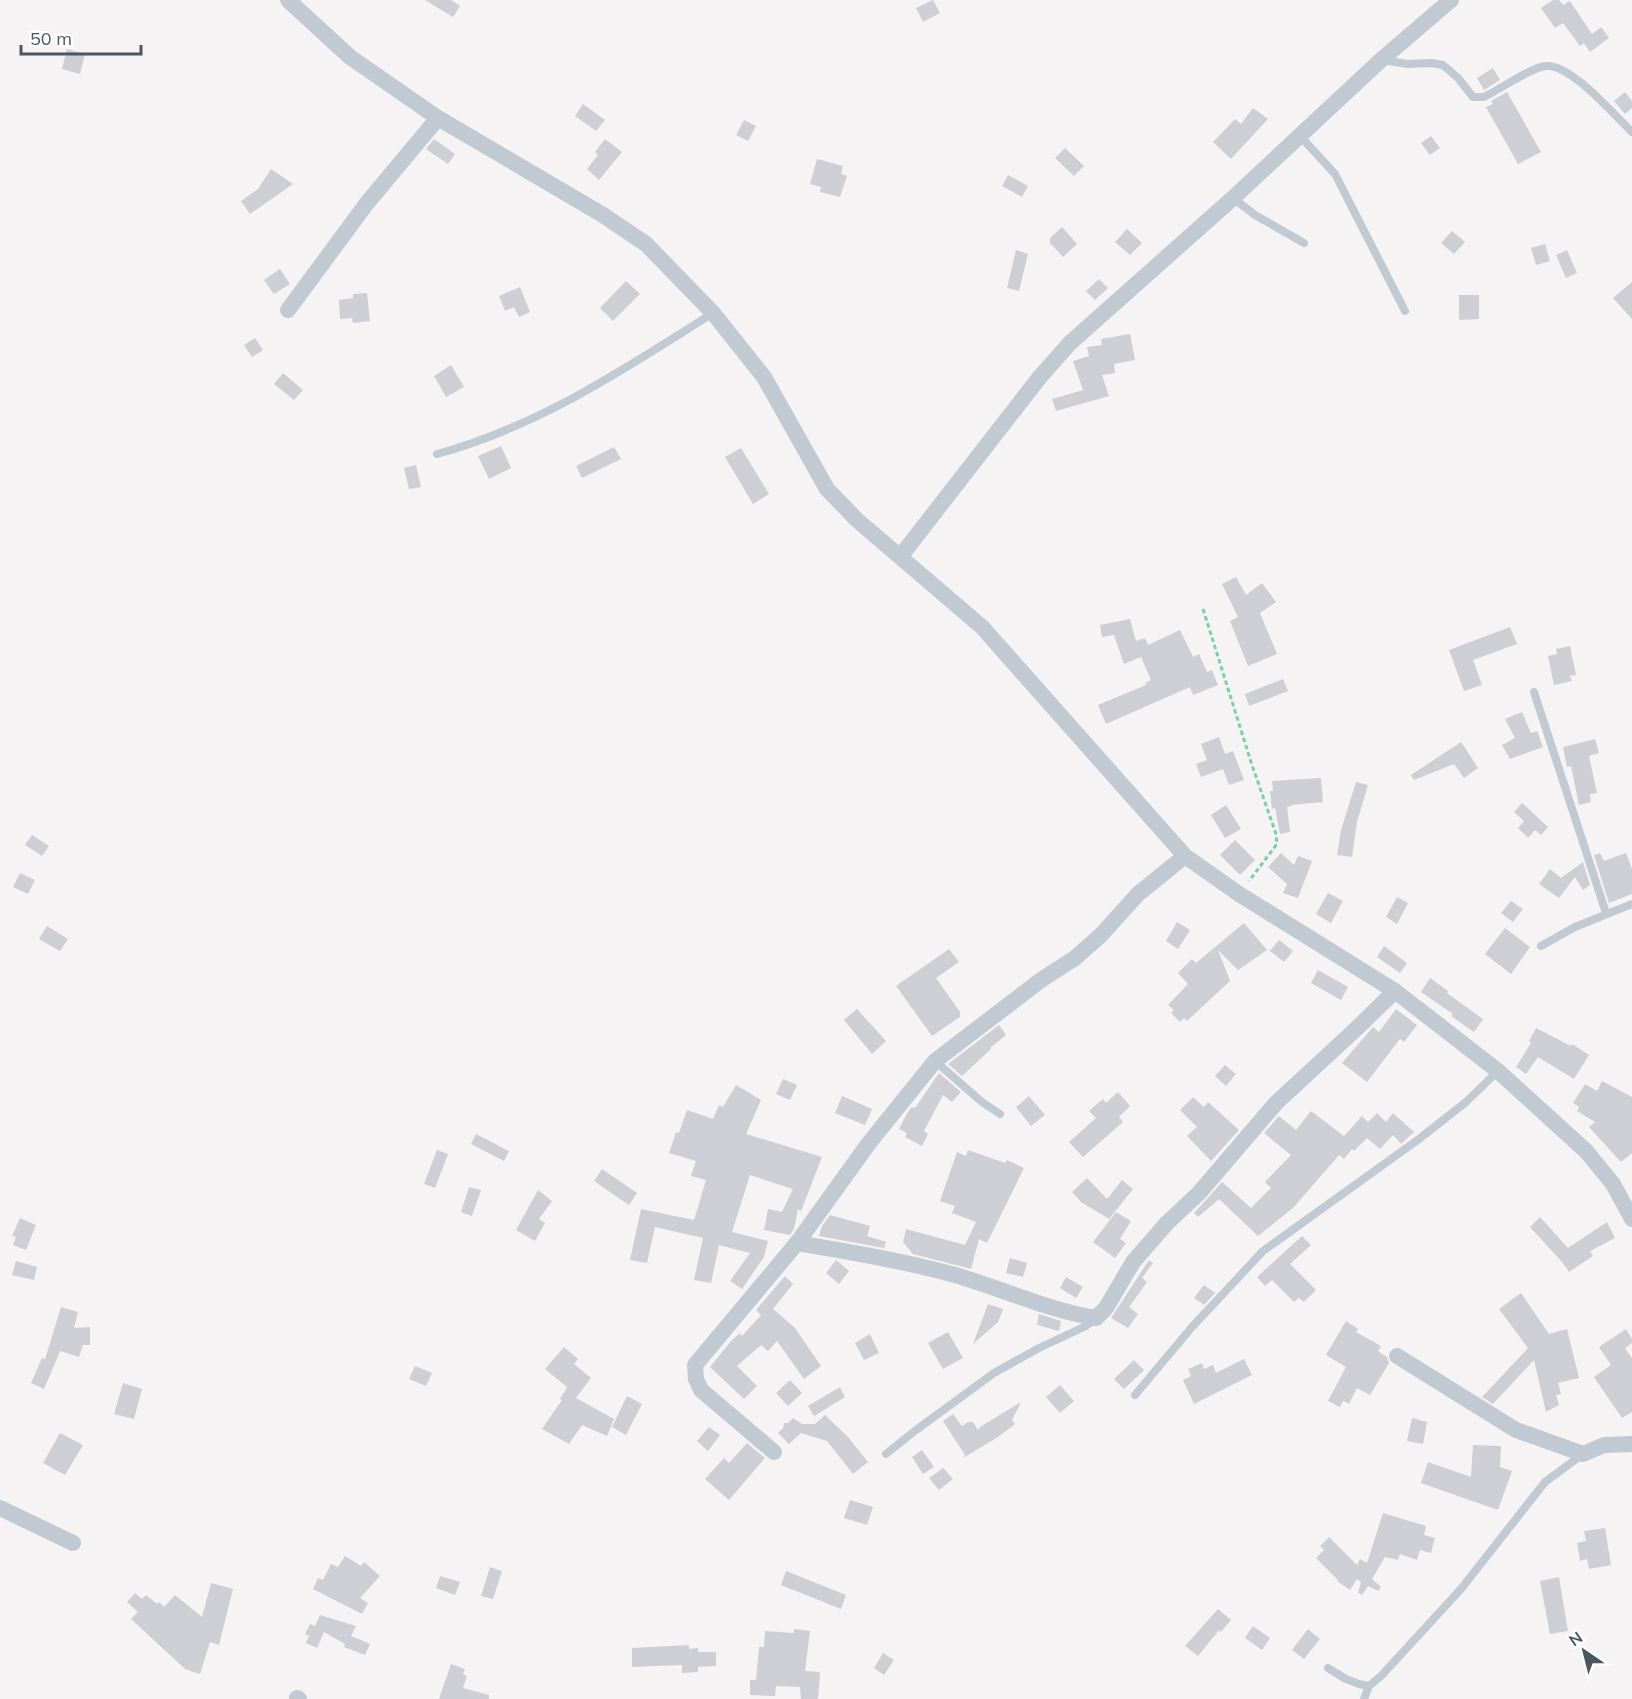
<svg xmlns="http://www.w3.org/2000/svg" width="1632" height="1699" font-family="Mulish,sans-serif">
  <rect width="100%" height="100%" fill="#f5f3f3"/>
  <path fill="#cdcfd5" d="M 425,0 L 451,0 L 460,6 L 453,17 Z
    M 933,0 L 940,13 L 923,22 L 916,8 Z
    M 1553,0 L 1559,0 L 1563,5 L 1570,1 L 1592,34 L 1601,27 L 1609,38 L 1590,52 L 1584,43 L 1580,46 L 1563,23 L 1555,28 L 1541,8 Z
    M 67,49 L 85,54 L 80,74 L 62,69 Z
    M 1493,68 L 1500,80 L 1484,90 L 1477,78 Z
    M 1507,92 L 1541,152 L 1518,164 L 1486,107 L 1493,104 L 1491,101 Z
    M 1625,92 L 1632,101 L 1632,108 L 1625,114 L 1614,101 Z
    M 583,104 L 605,120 L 596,131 L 575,116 Z
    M 1253,108 L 1268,119 L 1231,159 L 1213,142 L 1235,119 L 1241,124 Z
    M 744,120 L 756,126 L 748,141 L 736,135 Z
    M 1431,136 L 1440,148 L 1430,155 L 1421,143 Z
    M 434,139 L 455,154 L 448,164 L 426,149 Z
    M 605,139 L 622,152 L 599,180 L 587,169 L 598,155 L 595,152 Z
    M 1065,148 L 1084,166 L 1074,176 L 1055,158 Z
    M 817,159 L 843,166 L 841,174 L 847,176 L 840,197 L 820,192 L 821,187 L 810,184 Z
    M 271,169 L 293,184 L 250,214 L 241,201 L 258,189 Z
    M 1008,175 L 1028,186 L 1022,197 L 1002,186 Z
    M 1062,227 L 1077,244 L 1063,257 L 1050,243 L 1050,238 Z
    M 1127,229 L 1142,243 L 1130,255 L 1115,242 Z
    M 1452,231 L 1465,242 L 1454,254 L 1441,243 Z
    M 1545,244 L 1550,261 L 1536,265 L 1531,248 Z
    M 1016,250 L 1028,254 L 1019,291 L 1007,288 Z
    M 1567,250 L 1577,273 L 1566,278 L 1556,255 Z
    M 280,269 L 290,284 L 274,294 L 264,280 Z
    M 1099,279 L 1108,288 L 1095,300 L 1086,291 Z
    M 626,281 L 640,294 L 613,321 L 600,308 Z
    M 1632,282 L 1632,319 L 1613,298 Z
    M 520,287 L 530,312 L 519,317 L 514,307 L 505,311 L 499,296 Z
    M 367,293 L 370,321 L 353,323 L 352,318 L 340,319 L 339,300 L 353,298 L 353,294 Z
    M 1459,295 L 1479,295 L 1479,319 L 1459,320 Z
    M 1130,334 L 1135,360 L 1114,364 L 1115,373 L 1102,375 L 1109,396 L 1056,411 L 1052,399 L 1083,390 L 1073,361 L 1089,356 L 1087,347 L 1102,345 L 1101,339 Z
    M 255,338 L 263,350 L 252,357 L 244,345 Z
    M 451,365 L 464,387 L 446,397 L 434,376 Z
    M 283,373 L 303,390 L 294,400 L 274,384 Z
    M 501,446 L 511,468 L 489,479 L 478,456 Z
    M 614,447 L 621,459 L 582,478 L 576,466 Z
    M 741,448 L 769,494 L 753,504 L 725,457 Z
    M 416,465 L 421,487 L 409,489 L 404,468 Z
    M 1236,577 L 1246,595 L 1262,583 L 1276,602 L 1260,613 L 1277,654 L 1248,666 L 1230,621 L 1238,617 L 1222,584 Z
    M 1130,619 L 1136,641 L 1145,638 L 1148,645 L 1180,630 L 1193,657 L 1199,654 L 1207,672 L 1212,670 L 1218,685 L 1193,695 L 1190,687 L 1106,724 L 1098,705 L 1146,685 L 1145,683 L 1151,680 L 1141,657 L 1124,664 L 1114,635 L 1102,637 L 1100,625 Z
    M 1510,627 L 1517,644 L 1473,660 L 1482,685 L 1464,691 L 1449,650 Z
    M 1570,646 L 1576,675 L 1570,676 L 1572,681 L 1554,685 L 1548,656 L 1557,654 L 1556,649 Z
    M 1283,679 L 1288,691 L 1249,706 L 1245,694 Z
    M 1522,712 L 1531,733 L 1537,731 L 1543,747 L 1510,759 L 1502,745 L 1515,738 L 1505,719 Z
    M 1219,737 L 1225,754 L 1233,751 L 1244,780 L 1229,785 L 1223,769 L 1201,777 L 1196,764 L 1207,760 L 1201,744 Z
    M 1595,739 L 1599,753 L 1589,756 L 1597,793 L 1590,794 L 1591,802 L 1579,805 L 1571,766 L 1567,767 L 1563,747 Z
    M 1461,742 L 1478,768 L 1464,778 L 1454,764 L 1414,780 L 1411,775 Z
    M 1321,778 L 1323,802 L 1291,805 L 1292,806 L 1287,807 L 1290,832 L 1280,834 L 1275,808 L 1272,809 L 1270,791 L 1273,791 L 1272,781 Z
    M 1356,782 L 1368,785 L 1357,822 L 1352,857 L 1337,855 L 1341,830 Z
    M 1522,803 L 1548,827 L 1541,835 L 1535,830 L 1528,838 L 1518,828 L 1524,821 L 1514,812 Z
    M 1226,805 L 1241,829 L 1225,838 L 1211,815 Z
    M 32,835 L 49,846 L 42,856 L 25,845 Z
    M 1235,840 L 1255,860 L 1240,875 L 1220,855 Z
    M 1281,853 L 1294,865 L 1298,856 L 1312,861 L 1298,898 L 1283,893 L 1287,884 L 1268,867 Z
    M 1600,853 L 1604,861 L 1626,853 L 1632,869 L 1632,894 L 1609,903 L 1594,855 Z
    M 1583,862 L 1590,885 L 1583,890 L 1575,877 L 1559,898 L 1539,884 L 1550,869 L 1561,878 Z
    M 20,873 L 35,880 L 28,894 L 13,887 Z
    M 1328,893 L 1343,901 L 1331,923 L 1316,914 Z
    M 1397,897 L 1408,903 L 1397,924 L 1386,917 Z
    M 1511,901 L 1523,909 L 1513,922 L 1501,913 Z
    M 1177,922 L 1190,930 L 1178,949 L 1166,941 Z
    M 1244,923 L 1267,950 L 1238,970 L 1218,950 L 1230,981 L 1187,1021 L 1184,1018 L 1180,1022 L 1171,1013 L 1174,1010 L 1168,1005 L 1188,984 L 1178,973 L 1192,959 L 1196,963 Z
    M 47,926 L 68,939 L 60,951 L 39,939 Z
    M 1505,928 L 1530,947 L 1511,974 L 1485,954 Z
    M 1279,940 L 1293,951 L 1284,962 L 1270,951 Z
    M 1384,946 L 1407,963 L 1400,973 L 1377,957 Z
    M 949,949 L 959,962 L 936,978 L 960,1012 L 960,1017 L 932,1036 L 896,986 Z
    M 1318,970 L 1348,987 L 1341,1000 L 1311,983 Z
    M 1430,978 L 1448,991 L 1447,993 L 1483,1019 L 1474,1032 L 1451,1016 L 1453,1014 L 1421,992 Z
    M 857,1009 L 886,1041 L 872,1054 L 844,1020 Z
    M 1396,1009 L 1417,1025 L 1404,1042 L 1400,1039 L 1367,1082 L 1342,1063 L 1373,1027 L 1379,1032 Z
    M 999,1025 L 1006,1035 L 990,1048 L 991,1049 L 962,1076 L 948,1064 Z
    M 1536,1028 L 1571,1046 L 1572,1044 L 1589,1055 L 1574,1079 L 1538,1057 L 1526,1074 L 1516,1067 L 1531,1043 L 1529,1041 Z
    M 1225,1065 L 1236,1074 L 1226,1086 L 1215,1076 Z
    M 939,1073 L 961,1092 L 952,1102 L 943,1095 L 924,1131 L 928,1134 L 922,1146 L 905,1137 L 907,1133 L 899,1129 L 909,1110 L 912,1107 L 915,1108 Z
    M 783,1079 L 797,1085 L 790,1100 L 776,1094 Z
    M 1602,1081 L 1632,1097 L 1632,1153 L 1621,1162 L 1589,1127 L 1595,1122 L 1577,1111 L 1579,1107 L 1573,1103 L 1585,1084 L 1597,1091 Z
    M 736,1085 L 761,1100 L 746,1134 L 822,1157 L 801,1211 L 798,1209 L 794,1229 L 790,1235 L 764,1230 L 768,1209 L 782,1212 L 793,1189 L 750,1175 L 732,1232 L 768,1241 L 764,1257 L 742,1289 L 730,1281 L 750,1253 L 719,1245 L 711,1283 L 694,1280 L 703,1238 L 655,1227 L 647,1263 L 630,1260 L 641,1209 L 694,1220 L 706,1180 L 691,1176 L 696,1161 L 669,1153 L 676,1132 L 679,1133 L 687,1110 L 713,1119 L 719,1105 L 723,1107 Z
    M 1118,1092 L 1130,1106 L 1119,1117 L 1123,1122 L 1083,1157 L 1069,1142 L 1096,1118 L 1089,1111 L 1103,1099 L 1106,1103 Z
    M 842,1096 L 872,1109 L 865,1125 L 835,1113 Z
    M 1029,1096 L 1045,1115 L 1031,1126 L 1016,1107 Z
    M 1193,1097 L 1204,1107 L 1208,1102 L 1239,1130 L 1211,1161 L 1187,1136 L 1197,1127 L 1180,1110 Z
    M 1311,1111 L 1344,1136 L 1362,1116 L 1368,1122 L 1377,1113 L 1386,1122 L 1393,1113 L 1414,1132 L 1401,1144 L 1393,1135 L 1380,1149 L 1367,1138 L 1354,1151 L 1352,1149 L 1344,1159 L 1339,1155 L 1293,1208 L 1258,1236 L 1219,1199 L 1198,1217 L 1194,1213 L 1222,1182 L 1251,1208 L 1271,1188 L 1265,1182 L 1291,1155 L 1264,1133 L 1279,1116 L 1296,1130 Z
    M 476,1134 L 509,1151 L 504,1161 L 471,1144 Z
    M 437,1150 L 448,1154 L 435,1188 L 424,1184 Z
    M 968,1150 L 1005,1163 L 1007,1160 L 1024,1168 L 987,1243 L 979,1239 L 971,1269 L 913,1254 L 903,1242 L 906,1229 L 965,1245 L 976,1222 L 952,1213 L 955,1206 L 940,1201 L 957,1152 L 966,1156 Z
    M 602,1169 L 637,1193 L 629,1205 L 594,1181 Z
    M 1087,1178 L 1107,1199 L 1122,1180 L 1133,1189 L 1109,1219 L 1081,1202 L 1072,1192 Z
    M 469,1187 L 481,1190 L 472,1216 L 461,1212 Z
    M 538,1190 L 552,1201 L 539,1219 L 545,1223 L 535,1241 L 516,1230 Z
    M 1116,1212 L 1131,1221 L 1120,1239 L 1126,1243 L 1115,1258 L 1093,1242 Z
    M 830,1215 L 870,1226 L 867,1236 L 886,1242 L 884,1248 L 819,1236 L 822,1226 Z
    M 1540,1217 L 1568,1248 L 1607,1222 L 1615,1238 L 1590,1251 L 1593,1256 L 1569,1272 L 1562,1262 L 1530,1227 Z
    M 20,1218 L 36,1225 L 26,1250 L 13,1245 L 16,1237 L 12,1236 Z
    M 1302,1236 L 1311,1245 L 1290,1264 L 1316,1290 L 1304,1302 L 1299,1298 L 1294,1302 L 1272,1280 L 1265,1286 L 1257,1277 Z
    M 1010,1258 L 1027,1263 L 1023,1277 L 1006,1273 Z
    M 836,1260 L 849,1271 L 839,1284 L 826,1273 Z
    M 1149,1260 L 1153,1263 L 1142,1278 L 1147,1282 L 1129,1307 L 1138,1314 L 1128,1328 L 1111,1318 Z
    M 16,1261 L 37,1267 L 34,1280 L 12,1275 Z
    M 785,1276 L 793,1284 L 773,1309 L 795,1328 L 821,1366 L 804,1379 L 777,1341 L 768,1351 L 761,1345 L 737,1366 L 757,1386 L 744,1399 L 710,1367 L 731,1341 L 740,1333 L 742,1336 L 761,1315 L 756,1310 Z
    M 1066,1277 L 1083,1287 L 1076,1298 L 1060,1288 Z
    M 1204,1285 L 1215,1293 L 1204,1305 L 1194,1298 Z
    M 1521,1293 L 1549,1334 L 1567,1329 L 1579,1378 L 1558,1383 L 1561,1394 L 1556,1395 L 1559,1405 L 1546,1412 L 1534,1360 L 1493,1404 L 1482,1397 L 1528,1348 L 1499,1309 Z
    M 988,1304 L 1003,1309 L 998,1322 L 973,1344 Z
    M 61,1307 L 78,1312 L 74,1328 L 90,1327 L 90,1345 L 83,1345 L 79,1357 L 60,1351 L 44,1389 L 31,1383 L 42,1358 L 45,1359 Z
    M 1039,1314 L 1061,1321 L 1059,1331 L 1037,1325 Z
    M 1346,1321 L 1358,1329 L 1356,1332 L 1381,1346 L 1378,1351 L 1387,1357 L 1389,1363 L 1370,1395 L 1357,1388 L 1349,1404 L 1343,1401 L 1340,1407 L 1328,1401 L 1346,1367 L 1326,1355 Z
    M 1626,1329 L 1632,1339 L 1632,1343 L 1625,1348 L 1632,1358 L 1632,1412 L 1622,1418 L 1594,1377 L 1611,1365 L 1599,1347 Z
    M 948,1332 L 963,1358 L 943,1369 L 928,1343 Z
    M 870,1334 L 879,1353 L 864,1360 L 855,1343 Z
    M 564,1347 L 578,1359 L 574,1364 L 591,1378 L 576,1398 L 614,1419 L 607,1436 L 582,1425 L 569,1444 L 542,1429 L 562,1400 L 560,1399 L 567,1387 L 545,1369 Z
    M 1244,1359 L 1252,1375 L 1194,1404 L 1183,1380 L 1191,1376 L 1188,1369 L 1202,1363 L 1204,1369 L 1213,1365 L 1216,1373 Z
    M 1134,1360 L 1144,1370 L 1124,1389 L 1114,1379 Z
    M 415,1366 L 432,1373 L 426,1386 L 409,1379 Z
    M 790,1380 L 802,1393 L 788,1406 L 776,1393 Z
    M 123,1383 L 142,1389 L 134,1419 L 114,1414 Z
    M 1060,1385 L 1074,1401 L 1060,1413 L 1046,1397 Z
    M 840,1387 L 845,1397 L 814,1416 L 808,1406 Z
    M 627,1396 L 642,1404 L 626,1435 L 612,1427 Z
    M 1021,1402 L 1012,1420 L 1015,1424 L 998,1437 L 963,1458 L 965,1455 L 943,1421 L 953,1414 L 962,1426 L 968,1422 L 973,1422 L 978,1430 L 980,1427 Z
    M 825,1415 L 848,1437 L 868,1462 L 853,1474 L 827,1441 L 801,1433 L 789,1444 L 778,1433 L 783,1428 L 784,1423 L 788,1423 L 793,1418 L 802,1424 L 815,1424 Z
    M 1412,1418 L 1427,1422 L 1423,1444 L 1407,1441 Z
    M 709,1427 L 720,1435 L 708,1451 L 697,1441 Z
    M 60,1433 L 83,1445 L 65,1475 L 43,1463 Z
    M 747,1443 L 765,1458 L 729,1500 L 705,1479 L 724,1458 L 729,1463 Z
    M 1473,1445 L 1501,1446 L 1500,1467 L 1512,1471 L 1498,1510 L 1421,1483 L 1428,1462 L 1471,1477 Z
    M 922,1450 L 934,1467 L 923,1474 L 912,1457 Z
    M 943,1468 L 953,1479 L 939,1490 L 929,1478 Z
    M 850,1500 L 873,1507 L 867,1525 L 844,1518 Z
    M 1383,1513 L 1426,1526 L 1424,1535 L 1435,1538 L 1431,1553 L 1420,1550 L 1417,1560 L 1400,1554 L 1398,1560 L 1385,1557 L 1372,1579 L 1381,1587 L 1378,1591 L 1368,1586 L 1362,1595 L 1358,1593 L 1361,1582 L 1357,1579 L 1350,1590 L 1337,1581 L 1338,1580 L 1316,1558 L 1324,1550 L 1320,1546 L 1329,1537 L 1357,1565 L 1360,1559 L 1367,1563 Z
    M 1605,1528 L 1611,1565 L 1589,1569 L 1587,1559 L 1580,1561 L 1577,1543 L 1586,1541 L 1584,1531 Z
    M 345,1556 L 361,1566 L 364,1562 L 380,1576 L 360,1598 L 368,1603 L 362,1614 L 313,1589 L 318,1578 L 323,1580 L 331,1564 L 338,1567 Z
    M 490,1567 L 502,1571 L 493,1599 L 481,1596 Z
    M 786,1571 L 846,1595 L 841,1609 L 781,1585 Z
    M 440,1576 L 460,1582 L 455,1595 L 436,1588 Z
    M 1559,1577 L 1568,1631 L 1550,1634 L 1540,1581 Z
    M 211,1583 L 233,1589 L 219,1645 L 210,1642 L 200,1674 L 185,1669 L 131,1619 L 138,1612 L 127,1602 L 135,1593 L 142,1599 L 146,1595 L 157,1604 L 159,1602 L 164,1607 L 175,1595 L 202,1617 Z
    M 1218,1609 L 1231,1620 L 1221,1632 L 1219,1630 L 1198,1656 L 1185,1646 Z
    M 320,1615 L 356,1626 L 351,1636 L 370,1644 L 365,1655 L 344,1647 L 345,1644 L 324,1632 L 317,1648 L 306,1643 L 309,1636 L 305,1634 L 310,1624 L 315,1626 Z
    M 1253,1626 L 1270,1638 L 1262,1650 L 1245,1638 Z
    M 794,1629 L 810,1631 L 805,1671 L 820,1672 L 818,1699 L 801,1699 L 800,1687 L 776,1686 L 775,1696 L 750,1695 L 750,1680 L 756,1680 L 759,1647 L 764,1647 L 765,1631 L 794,1633 Z
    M 1308,1629 L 1320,1639 L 1304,1659 L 1292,1650 Z
    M 689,1645 L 689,1649 L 698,1648 L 698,1652 L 716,1652 L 716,1666 L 698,1667 L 698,1672 L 682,1673 L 682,1665 L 632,1667 L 632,1648 Z
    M 883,1653 L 894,1660 L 884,1675 L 874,1668 Z
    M 451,1664 L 465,1669 L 463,1674 L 467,1676 L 463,1688 L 489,1695 L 489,1699 L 439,1699 Z"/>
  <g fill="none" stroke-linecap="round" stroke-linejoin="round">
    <path stroke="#7ad0a6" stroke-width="3" stroke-dasharray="4.5 3" stroke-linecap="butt" d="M 1203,609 L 1251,762 L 1276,834 L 1277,844 L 1249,881"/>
    <path stroke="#c1cad2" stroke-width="8" d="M 1382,60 L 1408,64 L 1432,63 L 1443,65 L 1458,78 L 1473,97 L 1484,97 C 1499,90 1531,67 1546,66 C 1571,64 1613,114 1632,132
      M 1300,136 L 1335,174 L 1405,311
      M 1233,198 L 1255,215 L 1304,243
      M 437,454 C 537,427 627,368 713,313
      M 1534,692 L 1606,913
      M 1541,946 L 1575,927 L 1632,904
      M 935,1061 L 982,1102 L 1000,1114
      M 1135,1395 L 1192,1327 L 1263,1251 L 1419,1139 L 1466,1102 L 1498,1071
      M 886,1454 L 916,1430 L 994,1373 L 1039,1348 L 1086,1326 L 1096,1318
      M 1328,1668 L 1346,1679 L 1359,1684 L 1369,1686 L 1381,1676 L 1461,1589 L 1545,1482 L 1583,1454
      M 1364,1699 L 1369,1686"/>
    <path stroke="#c1cad2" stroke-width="16" d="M 288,0 L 350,57 L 438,118 L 603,215 L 646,244 L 713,313 L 764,377 L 827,489 L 857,520 L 982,627 L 1185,856 L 1239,894 L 1395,991 L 1498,1071 L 1586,1151 L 1613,1184 L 1632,1219
      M 288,310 L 367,203 L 438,118
      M 900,557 L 1039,378 L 1070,343 L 1233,198 L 1381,60 L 1451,0
      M 797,1243 C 850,1252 904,1261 955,1275 C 1003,1289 1048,1310 1096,1318 L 1106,1308 L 1133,1262 L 1167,1223 L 1199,1193 L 1276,1103 L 1356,1029 L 1395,991
      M 1397,1356 L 1516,1430 L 1583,1454 L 1604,1445 L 1632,1444
      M 774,1452 L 701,1390 L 696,1379 L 695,1365 L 797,1243 L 869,1143 L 935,1061 L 1041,980 L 1075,958 L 1101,935 L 1138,894 L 1185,856
      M 0,1508 L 73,1543
      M 297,1698 L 299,1699"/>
  </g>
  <g transform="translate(1584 1651) rotate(325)" stroke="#ffffff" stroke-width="4.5" paint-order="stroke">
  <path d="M0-4.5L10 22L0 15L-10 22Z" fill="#4a5661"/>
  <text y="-9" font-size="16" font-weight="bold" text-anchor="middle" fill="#4a5661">N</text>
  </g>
  <path d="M21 45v9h120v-9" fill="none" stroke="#4a5661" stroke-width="3"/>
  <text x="30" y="45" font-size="18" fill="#4a5661" stroke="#ffffff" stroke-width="4.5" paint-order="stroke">50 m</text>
</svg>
